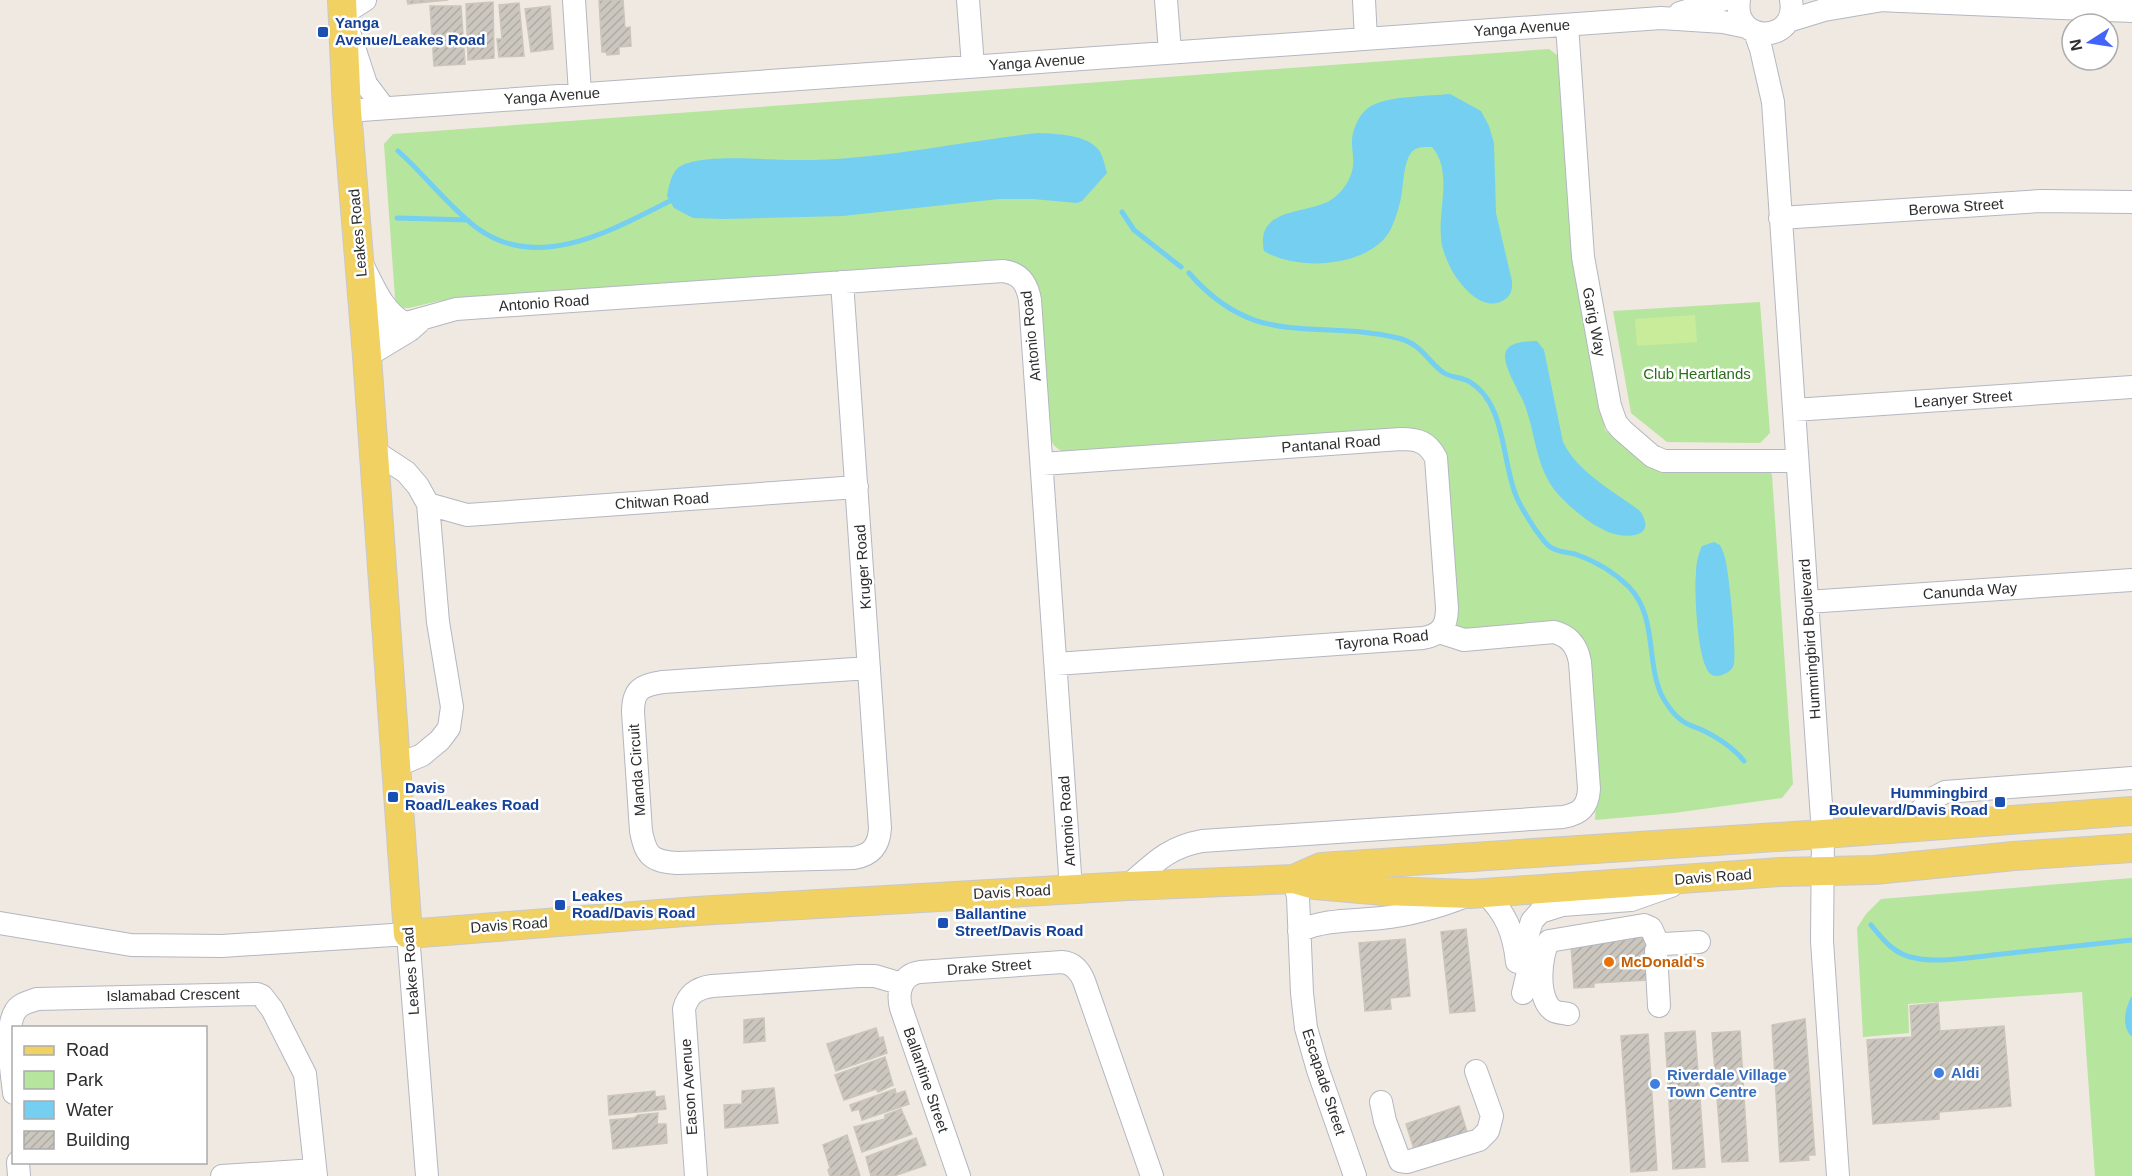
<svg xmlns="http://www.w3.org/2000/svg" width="2132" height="1176" font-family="Arial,sans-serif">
  <defs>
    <pattern id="building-hatch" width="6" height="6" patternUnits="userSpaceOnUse" patternTransform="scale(1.5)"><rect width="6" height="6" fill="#cbc7bf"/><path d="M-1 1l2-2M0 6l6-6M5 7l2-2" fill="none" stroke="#afaba4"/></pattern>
  </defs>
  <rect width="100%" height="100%" fill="#efe9e1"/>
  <path fill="#b6e59e" d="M 1549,49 L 1561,58 L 1575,267 L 1605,430 L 1650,462 L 1770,471 L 1772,475 L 1793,784 L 1782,798 L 1674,813 L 1595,820 L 1596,800 L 1582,642 L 1471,635 L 1457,628 L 1457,612 L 1440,444 L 1064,452 C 1055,448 1052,444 1049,435 L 1037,285 L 1028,271 L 1020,265 L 439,301 L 409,308 L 399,308 L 395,298 L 384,144 L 393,134 Z
    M 1760,302 L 1770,433 L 1760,443 L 1667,442 L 1631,413 L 1613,311 Z
    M 2132,878 L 2132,1176 L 2095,1176 L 2082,992 L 1908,1004 L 1909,1033 L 1863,1037 L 1857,928 L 1866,914 L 1881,899 Z"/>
  <path fill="#c9ec9a" d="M 1695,315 L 1697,342 L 1637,346 L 1635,319 Z"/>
  <path fill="#75cff0" d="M 1450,94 L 1481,111 L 1489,126 L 1494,143 L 1496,213 L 1512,281 C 1512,289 1512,295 1504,300 C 1481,315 1454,279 1447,260 C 1444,253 1441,245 1441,237 C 1438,209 1453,171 1432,147 C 1424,147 1416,146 1411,153 C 1402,165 1404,192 1399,206 C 1396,217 1391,232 1384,239 C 1357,268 1295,270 1264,251 C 1254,204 1313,216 1335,197 C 1344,190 1352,177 1353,166 C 1354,158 1352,151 1352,143 C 1352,129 1360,111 1373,105 C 1391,96 1430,96 1450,94 Z
    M 1038,133 C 1056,134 1086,134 1099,150 C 1103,156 1105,166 1107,173 L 1082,201 L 1077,203 L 1033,199 L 999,199 L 843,216 L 725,219 L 693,218 L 674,208 L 667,196 C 669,186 671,173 679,167 C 701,153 765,160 793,160 C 875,161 956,142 1038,133 Z
    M 1537,341 L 1544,350 L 1563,442 C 1578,473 1614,491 1640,511 C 1658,538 1627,539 1608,532 C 1590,524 1570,508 1557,493 C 1535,467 1536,433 1524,403 C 1522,398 1518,392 1516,387 C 1501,357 1496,341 1537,341 Z
    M 1714,542 L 1720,545 C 1722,549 1724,553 1725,558 C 1729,572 1738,658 1733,667 C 1730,673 1718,678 1712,675 C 1697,668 1694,589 1696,573 C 1696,563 1698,555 1702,546 Z
    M 2131,997 L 2132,997 L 2132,1037 C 2121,1027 2125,1009 2131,997 Z"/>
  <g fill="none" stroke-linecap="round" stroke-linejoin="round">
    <path stroke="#75cff0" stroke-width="5" d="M 398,151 C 425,175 448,206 477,228 C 538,273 612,230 670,201
      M 1122,212 L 1134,230 L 1181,267
      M 397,218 L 468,220
      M 1189,273 C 1257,351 1313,318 1398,338 C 1422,344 1427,361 1444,373 C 1452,378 1462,377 1470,382 C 1505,403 1502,459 1515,493 C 1519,505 1528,518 1535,529 C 1539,534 1544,542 1549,546 C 1555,552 1567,552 1575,554 C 1595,561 1614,572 1629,587 C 1657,616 1646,659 1661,694 C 1665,702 1673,714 1680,719 C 1685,724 1694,727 1700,729 C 1717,737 1732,746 1744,761
      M 1871,925 C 1883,940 1895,955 1915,958 C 1939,963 1968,958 1993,955 C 2040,950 2086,945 2132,940"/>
  </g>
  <path fill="url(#building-hatch)" stroke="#cbc5ba" stroke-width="1.5" d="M 407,0 L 448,0 L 408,4 Z
    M 599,0 L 623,0 L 625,28 L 630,27 L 631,46 L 619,47 L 619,54 L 607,55 L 606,52 L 602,52 Z
    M 493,2 L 494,58 L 468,60 L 466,4 Z
    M 519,3 L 524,56 L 499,57 L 497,39 L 502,39 L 499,5 Z
    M 430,6 L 461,6 L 465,64 L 434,66 Z
    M 550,6 L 553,49 L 531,52 L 525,9 Z
    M 1466,929 L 1475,1011 L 1450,1013 L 1441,932 Z
    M 1645,936 L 1648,980 L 1594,983 L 1594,987 L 1574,988 L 1571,945 Z
    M 1405,939 L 1410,996 L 1390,998 L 1391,1009 L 1365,1011 L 1359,943 Z
    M 1938,1003 L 1940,1031 L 2004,1026 L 2011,1106 L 1939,1112 L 1939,1119 L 1873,1124 L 1867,1040 L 1912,1037 L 1910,1006 Z
    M 764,1018 L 765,1041 L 744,1043 L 744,1020 Z
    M 1805,1019 L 1815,1155 L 1808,1155 L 1809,1160 L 1780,1162 L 1772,1025 Z
    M 876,1028 L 879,1038 L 883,1037 L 887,1053 L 836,1071 L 827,1044 Z
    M 1695,1031 L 1705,1167 L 1673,1169 L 1665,1033 Z
    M 1740,1031 L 1748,1161 L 1722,1162 L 1712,1033 Z
    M 1648,1034 L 1657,1170 L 1631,1172 L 1621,1036 Z
    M 885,1057 L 893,1085 L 878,1092 L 876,1089 L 844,1100 L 835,1075 Z
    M 774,1088 L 778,1123 L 725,1128 L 724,1105 L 742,1104 L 742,1091 Z
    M 895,1089 L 896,1094 L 905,1091 L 909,1104 L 862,1120 L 859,1109 L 852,1111 L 850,1105 Z
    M 655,1091 L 655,1097 L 664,1096 L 666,1109 L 609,1115 L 608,1096 Z
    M 1459,1106 L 1467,1132 L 1414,1149 L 1406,1124 Z
    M 901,1109 L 912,1134 L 862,1152 L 854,1127 L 885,1119 L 885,1115 Z
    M 658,1113 L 657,1124 L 666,1124 L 667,1143 L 613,1149 L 610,1120 L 634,1118 L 638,1115 Z
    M 847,1135 L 860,1176 L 830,1176 L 828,1170 L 830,1168 L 823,1145 Z
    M 916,1138 L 926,1165 L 894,1176 L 871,1176 L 866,1157 Z"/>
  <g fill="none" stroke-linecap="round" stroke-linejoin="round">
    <g stroke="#b4b7c1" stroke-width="24">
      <path id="minor" d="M 365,0 L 343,14 L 366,84 L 384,108
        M 574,0 L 580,93
        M 968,0 L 973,66
        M 1166,0 L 1170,52
        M 1364,0 L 1366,39
        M 1739,0 C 1732,45 1799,44 1791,0
        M 1878,0 L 2132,11
        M 1680,13 L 1722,0
        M 1788,21 L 1824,10 L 1883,0
        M 1567,25 L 1583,257 L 1610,406 L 1616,423 L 1622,430 L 1652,456 L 1664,461 L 1797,461
        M 1755,32 L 1761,49 L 1773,102 L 1823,834 L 1822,941 L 1838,1176
        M 347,111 L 1661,18 L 1723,22 L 1747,27
        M 1780,218 L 2041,201 L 2132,202
        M 362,264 C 374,287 382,310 404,323
        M 842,282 L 880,828 C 879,846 872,855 854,858 L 677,863 C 652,861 646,857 641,831 L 633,712 C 633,690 641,685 663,682 L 869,668
        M 365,326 L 410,322 L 456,309 L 1003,271 C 1020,273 1027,283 1030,300 L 1071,889
        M 367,356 L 410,330 L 418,323
        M 1794,410 L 2132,387
        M 374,451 L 406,472 L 418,486 L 428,504 L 438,622 L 452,707 L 449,728 L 440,740 L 422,755 L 396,766
        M 1042,464 L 1401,439 C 1418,439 1428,442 1436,458 L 1447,608 C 1447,626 1441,635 1423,638 L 1056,664
        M 428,504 L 467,515 L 857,487
        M 1807,602 L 2132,580
        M 1906,827 L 1930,800 L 1945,792 L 2132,778
        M 1294,879 L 1298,897 L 1302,993 L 1306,1028 L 1318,1070 L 1355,1176
        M 1128,886 C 1153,864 1168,847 1202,841 L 1563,817 C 1580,814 1588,807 1589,789 L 1580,662 C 1577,646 1570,636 1554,632 L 1464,640 L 1439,632
        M 1485,893 C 1506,913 1514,933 1517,962
        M 0,923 L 131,945 L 222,946 L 408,934 L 427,1176
        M 1299,931 C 1326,919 1353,921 1381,918 C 1412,915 1438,907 1466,896
        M 1523,993 L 1528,972 L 1527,937 L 1532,921 L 1540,912 L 1562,905 L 1631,900 L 1671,886
        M 1659,1006 L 1656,951 L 1659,946 L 1664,944 L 1699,942
        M 1568,1014 C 1564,1013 1558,1013 1554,1011 C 1536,1000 1540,955 1549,941 L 1644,925 L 1651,928 L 1659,946
        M 14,1093 C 12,1072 2,1019 20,1006 C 25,1002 32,1001 37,999 L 257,994 L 262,996 L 272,1009 L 305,1074 L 316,1176
        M 1381,1102 L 1385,1121 L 1400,1161 L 1407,1162 L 1479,1140 L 1488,1131 L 1492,1116 L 1476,1071
        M 18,1162 L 19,1176
        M 222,1176 L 315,1170
        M 696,1176 L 684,1009 C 688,994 697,988 712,986 L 859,976 L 875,976 L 902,984
        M 959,1176 L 901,1008 C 897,992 901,975 920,972 L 1062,962 C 1073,963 1080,971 1084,981 L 1152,1176"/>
    </g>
    <g stroke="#c9c9c9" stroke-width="30">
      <path id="major" d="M 342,0 L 347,111 L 367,356 L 408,934 L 697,911 L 1128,886 L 1294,879 L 1315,885 L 1384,891 L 1470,894 L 1781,872 L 1874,870 L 2014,856 L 2132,848
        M 1296,878 L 1321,867 L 1823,834 L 2132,811"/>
    </g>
    <use href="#minor" stroke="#fff" stroke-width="22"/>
    <use href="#major" stroke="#f2d163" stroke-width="28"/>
  </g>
  <g fill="#1a4fb4" stroke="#fff" stroke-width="2">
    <rect x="317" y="26" width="12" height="12" rx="3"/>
    <rect x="387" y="791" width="12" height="12" rx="3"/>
    <rect x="1994" y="796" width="12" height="12" rx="3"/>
    <rect x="554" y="899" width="12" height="12" rx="3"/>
    <rect x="937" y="917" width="12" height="12" rx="3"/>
  </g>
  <circle fill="#e8710a" stroke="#fff" stroke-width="2" cx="1609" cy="962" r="6"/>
  <g fill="#3f7fe0" stroke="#fff" stroke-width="2">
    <circle cx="1939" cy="1073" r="6"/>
    <circle cx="1655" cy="1084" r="6"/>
  </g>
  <g text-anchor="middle" stroke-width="5" stroke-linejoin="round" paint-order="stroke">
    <g font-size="15" font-weight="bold" fill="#164399" stroke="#fff" text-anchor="start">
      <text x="335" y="28">Yanga<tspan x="335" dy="17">Avenue/Leakes Road</tspan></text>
      <text x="405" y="793">Davis<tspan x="405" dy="17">Road/Leakes Road</tspan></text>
      <text x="1988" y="798" text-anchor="end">Hummingbird<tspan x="1988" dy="17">Boulevard/Davis Road</tspan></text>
      <text x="572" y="901">Leakes<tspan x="572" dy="17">Road/Davis Road</tspan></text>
      <text x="955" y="919">Ballantine<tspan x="955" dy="17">Street/Davis Road</tspan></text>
    </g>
    <g font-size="15" fill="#2e2e2e" stroke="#fff">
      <text transform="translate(1522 28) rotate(-4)" y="5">Yanga Avenue</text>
      <text transform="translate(1037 62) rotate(-4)" y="5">Yanga Avenue</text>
      <text transform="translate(552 96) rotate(-4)" y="5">Yanga Avenue</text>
      <text transform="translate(1956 207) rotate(-4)" y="5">Berowa Street</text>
      <text transform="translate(358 233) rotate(-95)" y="5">Leakes Road</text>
      <text transform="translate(544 303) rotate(-4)" y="5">Antonio Road</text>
      <text transform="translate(1594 322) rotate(79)" y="5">Garig Way</text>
      <text transform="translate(1031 336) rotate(-96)" y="5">Antonio Road</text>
      <text transform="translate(1963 399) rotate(-4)" y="5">Leanyer Street</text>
      <text transform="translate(1331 444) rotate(-4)" y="5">Pantanal Road</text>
      <text transform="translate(662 501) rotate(-4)" y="5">Chitwan Road</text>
      <text transform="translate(863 567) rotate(-94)" y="5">Kruger Road</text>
      <text transform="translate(1970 591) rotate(-4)" y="5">Canunda Way</text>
      <text transform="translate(1810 639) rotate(-94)" y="5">Hummingbird Boulevard</text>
      <text transform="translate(1382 640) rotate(-6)" y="5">Tayrona Road</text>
      <text transform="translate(637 770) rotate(-94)" y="5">Manda Circuit</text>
      <text transform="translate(1067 821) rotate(-94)" y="5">Antonio Road</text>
      <text transform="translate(1713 877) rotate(-4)" y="5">Davis Road</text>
      <text transform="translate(1012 892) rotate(-3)" y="5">Davis Road</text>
      <text transform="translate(509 925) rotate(-4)" y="5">Davis Road</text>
      <text transform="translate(989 967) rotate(-4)" y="5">Drake Street</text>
      <text transform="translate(411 971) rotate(-94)" y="5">Leakes Road</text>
      <text transform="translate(173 995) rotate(-1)" y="5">Islamabad Crescent</text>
      <text transform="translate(926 1080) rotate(71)" y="5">Ballantine Street</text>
      <text transform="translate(1324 1082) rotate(72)" y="5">Escapade Street</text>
      <text transform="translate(689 1087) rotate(-94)" y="5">Eason Avenue</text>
    </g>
    <g font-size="15" fill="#2c6e1b" stroke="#fff">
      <text x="1697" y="379">Club Heartlands</text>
    </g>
    <g font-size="15" font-weight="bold" fill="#c56008" stroke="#fff" text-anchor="start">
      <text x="1621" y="967">McDonald's</text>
    </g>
    <g font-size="15" font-weight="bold" fill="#366cbe" stroke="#fff" text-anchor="start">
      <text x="1951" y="1078">Aldi</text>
      <text x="1667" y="1080">Riverdale Village<tspan x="1667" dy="17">Town Centre</tspan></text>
    </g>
  </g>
  <rect x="12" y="1026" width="195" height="138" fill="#ffffff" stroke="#ababab" stroke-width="1.5"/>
  <rect x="24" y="1046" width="30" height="9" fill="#f2d163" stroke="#ababab" stroke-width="1.5"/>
  <text x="66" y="1056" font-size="18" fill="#2e2e2e">Road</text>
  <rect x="24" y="1071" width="30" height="18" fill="#b6e59e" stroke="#ababab" stroke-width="1.5"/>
  <text x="66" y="1086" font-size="18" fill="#2e2e2e">Park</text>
  <rect x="24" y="1101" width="30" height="18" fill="#75cff0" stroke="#ababab" stroke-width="1.5"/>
  <text x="66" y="1116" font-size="18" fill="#2e2e2e">Water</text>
  <rect x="24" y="1131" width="30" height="18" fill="url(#building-hatch)" stroke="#ababab" stroke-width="1.5"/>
  <text x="66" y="1146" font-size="18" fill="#2e2e2e">Building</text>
  <g transform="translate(2090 42) rotate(258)"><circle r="28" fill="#ffffff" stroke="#ababab" stroke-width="1.5"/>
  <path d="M0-4.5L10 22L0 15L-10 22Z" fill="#4264fb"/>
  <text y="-9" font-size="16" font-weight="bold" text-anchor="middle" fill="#2e2e2e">N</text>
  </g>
</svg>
